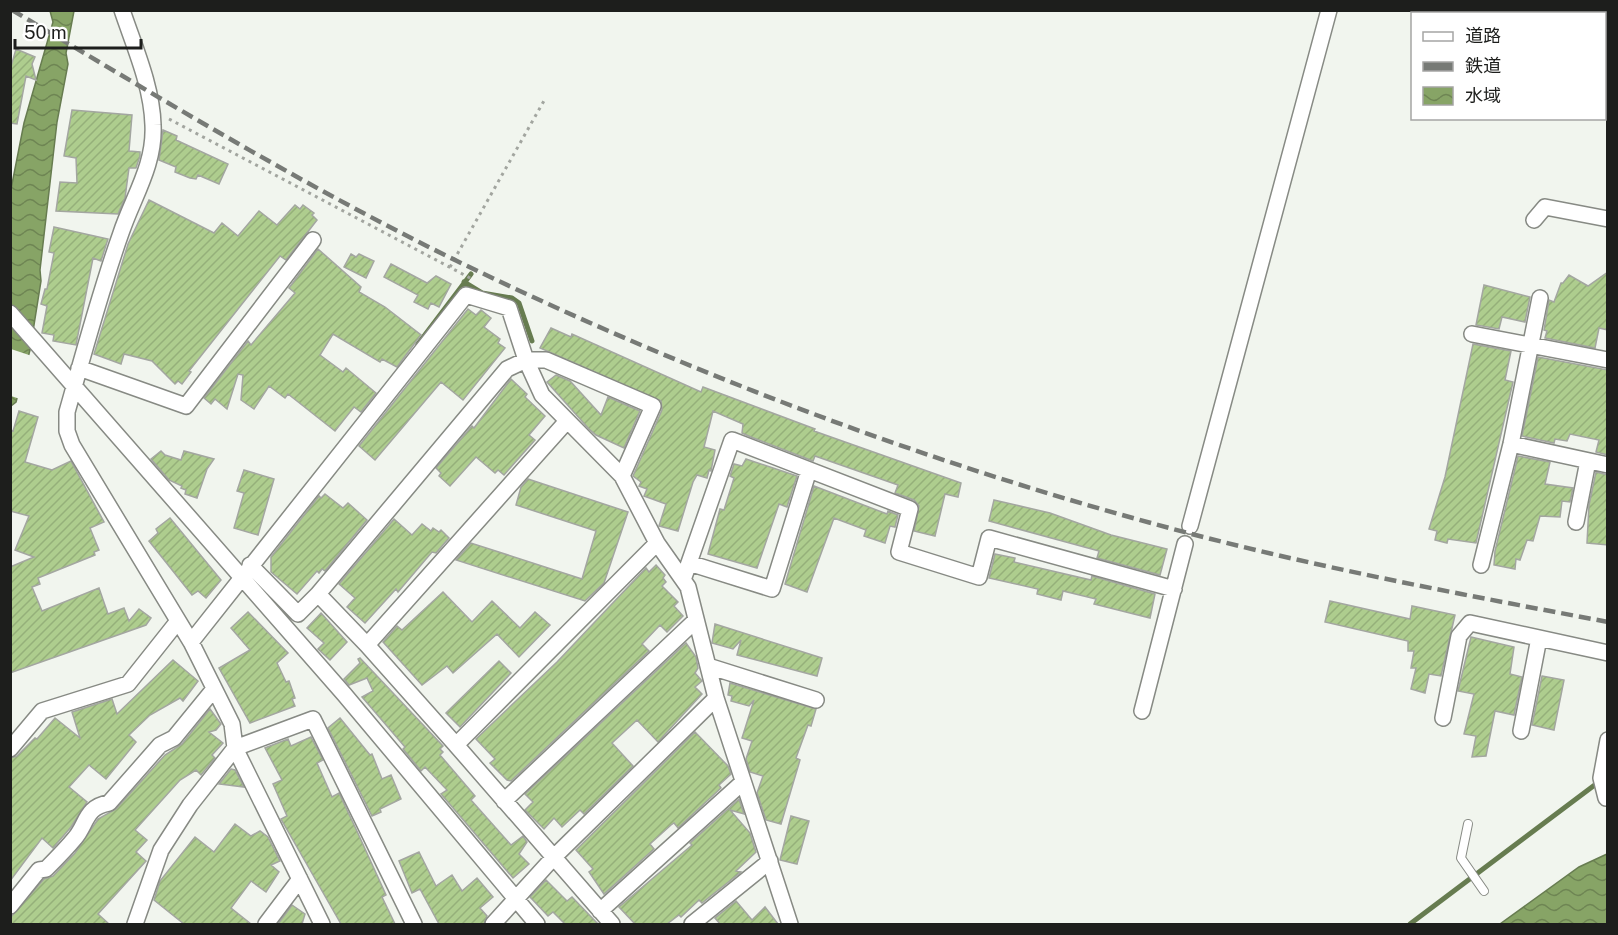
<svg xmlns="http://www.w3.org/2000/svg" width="1618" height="935" font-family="'Public Sans','Noto Sans JP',sans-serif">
  <defs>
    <pattern id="water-waves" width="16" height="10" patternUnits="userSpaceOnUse" patternTransform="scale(1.5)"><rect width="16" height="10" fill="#87a466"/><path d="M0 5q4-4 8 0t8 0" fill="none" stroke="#6e8553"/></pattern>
    <pattern id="building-hatch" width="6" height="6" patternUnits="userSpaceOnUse" patternTransform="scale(1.5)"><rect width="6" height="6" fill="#aecd8e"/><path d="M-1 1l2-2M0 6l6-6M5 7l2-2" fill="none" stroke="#95b07a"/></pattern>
  </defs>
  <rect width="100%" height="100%" fill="#f1f5ee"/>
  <path fill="url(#water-waves)" stroke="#677c50" stroke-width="1.5" d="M 50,11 L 74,11 L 66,53 L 68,64 L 57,122 L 40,270 L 41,281 L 30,350 L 16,402 L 11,406 L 11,189 L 24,123 L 53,22 Z
    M 1607,854 L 1607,924 L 1500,924 L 1579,867 Z"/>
  <path fill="#f1f5ee" d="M 11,349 L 32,356 L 20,399 L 11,396 Z"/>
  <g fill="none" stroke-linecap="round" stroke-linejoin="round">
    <path stroke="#677c50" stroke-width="5" d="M 464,282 L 482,293 L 512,298 L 519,303 L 532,341
      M 418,344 L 471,274
      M 1410,924 L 1596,784"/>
  </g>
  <path fill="url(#building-hatch)" stroke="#a3a6a0" stroke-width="1.5" d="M 16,49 L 35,57 L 32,64 L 36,80 L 26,76 L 17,124 L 10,123 L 10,70 Z
    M 72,110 L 132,115 L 129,151 L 140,152 L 140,156 L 136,168 L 129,168 L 125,198 L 118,214 L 56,211 L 60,182 L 77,183 L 76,158 L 64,156 Z
    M 163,130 L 177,136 L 176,140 L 228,164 L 219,184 L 198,175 L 196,179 L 190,178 L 175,172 L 176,167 L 159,160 Z
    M 149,200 L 214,233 L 222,223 L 238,236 L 259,211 L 277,225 L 295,205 L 300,209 L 303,205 L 314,213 L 312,215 L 317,220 L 286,260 L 280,256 L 189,371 L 191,372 L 182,384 L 178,381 L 175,384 L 152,361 L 124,354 L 121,364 L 94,354 L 128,244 Z
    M 54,227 L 108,239 L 101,261 L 93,258 L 76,345 L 53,341 L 54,335 L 42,333 L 47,306 L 41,304 L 45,289 L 47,289 L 54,253 L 49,252 Z
    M 318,249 L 361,287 L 359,292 L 385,307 L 421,335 L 397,367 L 382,359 L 380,362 L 333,334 L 320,355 L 343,372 L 346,368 L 376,393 L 361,412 L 354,407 L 335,431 L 288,394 L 285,398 L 269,386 L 254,409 L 241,400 L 243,375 L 238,374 L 227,409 L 215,399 L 211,404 L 204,398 L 248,341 L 251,345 L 295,293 L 289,288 Z
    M 351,254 L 356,257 L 359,254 L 374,261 L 366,278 L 344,267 Z
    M 391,264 L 427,283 L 436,276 L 451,284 L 439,307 L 431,303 L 428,309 L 414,302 L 418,295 L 384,277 Z
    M 1608,272 L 1608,330 L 1599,328 L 1595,348 L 1545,338 L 1547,331 L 1544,330 L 1549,300 L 1554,302 L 1561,283 L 1563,283 L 1569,275 L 1588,286 Z
    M 1484,285 L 1530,297 L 1525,322 L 1502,317 L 1499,329 L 1476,325 Z
    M 468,309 L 476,315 L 481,310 L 491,318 L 484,327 L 500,339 L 498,343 L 505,348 L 463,400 L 441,382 L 375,460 L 359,446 Z
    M 551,328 L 571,337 L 572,334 L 701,392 L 703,387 L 815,429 L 814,431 L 961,483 L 958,497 L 945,494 L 935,536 L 914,531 L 919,506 L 914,500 L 895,493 L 898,485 L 815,456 L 813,461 L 751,437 L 742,433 L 743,424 L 713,411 L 704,447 L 715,450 L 711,471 L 709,470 L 707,478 L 697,475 L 693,482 L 678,531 L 659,526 L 666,504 L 644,496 L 647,489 L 639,486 L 641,482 L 633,476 L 662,410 L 661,401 L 540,348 Z
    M 1473,344 L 1511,351 L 1505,380 L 1513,382 L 1476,543 L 1448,539 L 1447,543 L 1435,540 L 1437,531 L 1429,529 L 1445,477 Z
    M 1538,357 L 1608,370 L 1608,455 L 1596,452 L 1599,440 L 1570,434 L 1567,441 L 1555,439 L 1554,443 L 1522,436 Z
    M 556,375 L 570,381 L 601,415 L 608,397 L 640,411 L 624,448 L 596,435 L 589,429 L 547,382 Z
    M 511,379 L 527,394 L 525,397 L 545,416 L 529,435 L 535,440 L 504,475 L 498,470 L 495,473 L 476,457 L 450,486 L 439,476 L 441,473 L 436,468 L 472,426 L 474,428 Z
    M 19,411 L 38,417 L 25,462 L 52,470 L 71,461 L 104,522 L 90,528 L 99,550 L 94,552 L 95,555 L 38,578 L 40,584 L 32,587 L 42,611 L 99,588 L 108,614 L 124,608 L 129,621 L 139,609 L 151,618 L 146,625 L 10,673 L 10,567 L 34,557 L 15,550 L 29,516 L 10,511 L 10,430 L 13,431 Z
    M 161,451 L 165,455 L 181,460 L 184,451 L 214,459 L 207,469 L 197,498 L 185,494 L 186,490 L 181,488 L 182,486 L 169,480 L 151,459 Z
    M 1518,456 L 1550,462 L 1545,484 L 1573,488 L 1570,502 L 1562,501 L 1560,517 L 1540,516 L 1533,541 L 1527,540 L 1520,560 L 1516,559 L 1515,569 L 1494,565 L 1495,551 Z
    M 746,459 L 797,476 L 787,507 L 779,504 L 757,568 L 708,554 L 720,509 L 724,510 L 734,478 L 730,476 L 734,464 L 742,466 Z
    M 244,470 L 274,479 L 258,535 L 234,528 L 244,493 L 237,491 Z
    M 1596,472 L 1608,475 L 1608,545 L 1587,543 L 1589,505 Z
    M 528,479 L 628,512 L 604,583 L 585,601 L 456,560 L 471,543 L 582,579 L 596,531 L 516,505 L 521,487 Z
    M 814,486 L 887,514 L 888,511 L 898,515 L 895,527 L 890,526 L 885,543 L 864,536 L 866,530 L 834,518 L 807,592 L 785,584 Z
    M 325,494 L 343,508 L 348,503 L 367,520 L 325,571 L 322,569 L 319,573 L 317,571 L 297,594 L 271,572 L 271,557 L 319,496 L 321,498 Z
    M 994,500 L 1050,513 L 1111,535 L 1167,549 L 1160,575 L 1097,558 L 1099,551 L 989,521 Z
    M 170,518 L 221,580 L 206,598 L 198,591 L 192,595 L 149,541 L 158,533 L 156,529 Z
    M 394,519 L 412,535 L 422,524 L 431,531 L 433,528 L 439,532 L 441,530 L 449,538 L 436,553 L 432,552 L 398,592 L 396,589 L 365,623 L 347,607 L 355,598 L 339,584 Z
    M 995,554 L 1015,558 L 1014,562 L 1091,580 L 1092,576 L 1155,594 L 1150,618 L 1094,604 L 1096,599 L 1063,591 L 1061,600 L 1037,594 L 1038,589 L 989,578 Z
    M 656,565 L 665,575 L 663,578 L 666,582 L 662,586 L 678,602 L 674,606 L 683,616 L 667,632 L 660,625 L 642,644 L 649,651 L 511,781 L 507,780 L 490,763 L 495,759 L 476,739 L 557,662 L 646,568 L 649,572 Z
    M 443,592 L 472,622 L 492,601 L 520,628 L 535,612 L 550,625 L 519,657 L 497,634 L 453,673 L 447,666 L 422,685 L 383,642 L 397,626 L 402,630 Z
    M 1330,601 L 1410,619 L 1412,606 L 1455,615 L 1441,676 L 1429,674 L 1425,693 L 1411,689 L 1416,668 L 1411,668 L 1414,651 L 1408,651 L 1408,641 L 1325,622 Z
    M 248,612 L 288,653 L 277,663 L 286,682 L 289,681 L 295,698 L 292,699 L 295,706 L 250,723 L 219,668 L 250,650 L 231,628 Z
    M 321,613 L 347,642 L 330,660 L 318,649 L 324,643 L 307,628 Z
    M 715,624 L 822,658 L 817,676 L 737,655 L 741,640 L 733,649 L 712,643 Z
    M 1471,637 L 1514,647 L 1510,674 L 1522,677 L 1514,715 L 1495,711 L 1486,756 L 1472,757 L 1476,736 L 1464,734 L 1474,694 L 1458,691 Z
    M 686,643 L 696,657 L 698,668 L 695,673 L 702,681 L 695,687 L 702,694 L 658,742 L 637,720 L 612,743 L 633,766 L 584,814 L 580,810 L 562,827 L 554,818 L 544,829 L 525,810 L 533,802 L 525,794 Z
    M 360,658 L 443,746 L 440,749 L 443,752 L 440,755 L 475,796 L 471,800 L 511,845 L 523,836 L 527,842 L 519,854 L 529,864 L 513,878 L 441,794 L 447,790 L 425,767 L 421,771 L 403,749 L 405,747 L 362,697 L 373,691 L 367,678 L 349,685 L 344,679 L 360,663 L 358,659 Z
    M 173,660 L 198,681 L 183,701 L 180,698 L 150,715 L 129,735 L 136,742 L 106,779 L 89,765 L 69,787 L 87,802 L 71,827 L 53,848 L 42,838 L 10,881 L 10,758 L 17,756 L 35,738 L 37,739 L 55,718 L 80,738 L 72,712 L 112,699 L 117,714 Z
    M 499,661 L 511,673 L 460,727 L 446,713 Z
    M 1542,676 L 1564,680 L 1554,730 L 1532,725 Z
    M 730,683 L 816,709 L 811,726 L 808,725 L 796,758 L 800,760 L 781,824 L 766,820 L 757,793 L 763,776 L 750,772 L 746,759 L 752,741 L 742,738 L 754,700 L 749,706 L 731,701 L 732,696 L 728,695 Z
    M 210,709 L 221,724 L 216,730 L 209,732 L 223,743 L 212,755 L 215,758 L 201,775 L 196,770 L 180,780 L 135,830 L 147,840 L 136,852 L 146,861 L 98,914 L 109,924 L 10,924 L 10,918 L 44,879 L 53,876 L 75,853 L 98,819 L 116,809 L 165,755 L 182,744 Z
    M 340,718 L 370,755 L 372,754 L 382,779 L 391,775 L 401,799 L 380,809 L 381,812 L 372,816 L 328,728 Z
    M 695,732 L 728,766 L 731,774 L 719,785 L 721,788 L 678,828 L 674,823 L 671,825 L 650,844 L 654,849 L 604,894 L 589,872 L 593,869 L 576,850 Z
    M 311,737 L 323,760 L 317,763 L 332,797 L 339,793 L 356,829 L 386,895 L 382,897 L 395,924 L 341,924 L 281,819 L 287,816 L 273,784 L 282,780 L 265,748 L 288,739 L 291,746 Z
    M 231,769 L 235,770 L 244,787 L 219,784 Z
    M 739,799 L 744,814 L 730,810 L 750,833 L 756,852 L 736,871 L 741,872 L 702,903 L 699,900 L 681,917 L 679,915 L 667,924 L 635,924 L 619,907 L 692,845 L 690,843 Z
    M 791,816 L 809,821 L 797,864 L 780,860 Z
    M 235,824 L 251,836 L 260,831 L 268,837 L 280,861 L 271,865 L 279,872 L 266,892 L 251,881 L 231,908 L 251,924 L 184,924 L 154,900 L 160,881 L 195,837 L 214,852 Z
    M 419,852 L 436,886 L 452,875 L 462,891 L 477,878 L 493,897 L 480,908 L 487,916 L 484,924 L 439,924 L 420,889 L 412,893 L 399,861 Z
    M 546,880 L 567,901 L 572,897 L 598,924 L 565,924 L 553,912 L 548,916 L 530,897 Z
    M 736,901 L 752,920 L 765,907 L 778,924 L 720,924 L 715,918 Z
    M 292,905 L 305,914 L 302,924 L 278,924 Z"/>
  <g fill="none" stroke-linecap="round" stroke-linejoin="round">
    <g stroke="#878a84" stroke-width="10">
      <path id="lane" d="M 1468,824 L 1461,858 L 1484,891"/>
    </g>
    <g stroke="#878a84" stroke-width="18">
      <path id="street" d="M 122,10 C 134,46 152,86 153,125 C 155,165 133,197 121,233 C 100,292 84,352 67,412 L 67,431 L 72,445 L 191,642 L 232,724 L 235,748 L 322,924
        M 1534,220 L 1545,207 L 1608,219
        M 10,313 L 344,694 L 537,924
        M 1472,334 L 1608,360
        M 79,368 L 186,406 L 313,240
        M 1511,444 L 1608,465
        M 1576,522 L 1588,461
        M 1190,526 L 1329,10
        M 689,563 L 772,589 L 809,470
        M 250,565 L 298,614 L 318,594 L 367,645 L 456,745
        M 1481,565 L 1511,444 L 1540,298
        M 683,580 L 732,440 L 910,509 L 899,552 L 979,577 L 989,538 L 1174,589
        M 318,594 L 507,369 L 526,360 L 546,360 L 653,406 L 622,476
        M 191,642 L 466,295 L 509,308 L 526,360 L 542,395 L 622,476 L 657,543
        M 367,645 L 567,421
        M 708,666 L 816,700
        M 1142,711 L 1185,544
        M 1443,718 L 1459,636 L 1470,623 L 1608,653
        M 1521,731 L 1539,638
        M 10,749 L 42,711 L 128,684 L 178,621
        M 1606,798 L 1601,778 L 1608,740
        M 504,801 L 696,620
        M 10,906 L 39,870 L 46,869 C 56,859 66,849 75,838 C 87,824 85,807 109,803 L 160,745 L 174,738 L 214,689
        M 600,911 L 743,782
        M 135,924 L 161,850 L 190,805 L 235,748 L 313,719 L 414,924
        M 266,924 L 300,879
        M 493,924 L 553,858 L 716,698
        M 612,924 L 456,745 L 657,543 L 688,587 L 716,698 L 790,924
        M 692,924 L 770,861"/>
    </g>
    <path stroke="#a2a59f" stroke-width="3" stroke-dasharray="3 4.5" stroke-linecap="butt" d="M 169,119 L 474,280
      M 450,267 L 545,99"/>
    <use href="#lane" stroke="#fff" stroke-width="8"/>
    <use href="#street" stroke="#fff" stroke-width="15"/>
    <path stroke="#777a76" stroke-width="4.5" stroke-dasharray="12 6" stroke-linecap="butt" d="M 12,10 C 158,97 304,186 457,261 C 679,369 913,458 1151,523 C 1302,565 1455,593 1608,622"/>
  </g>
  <rect width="1618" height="935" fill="none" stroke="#1d1e1c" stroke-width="24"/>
  <rect x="1411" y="12" width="195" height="108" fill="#ffffff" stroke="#a5a5a4" stroke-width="1.5"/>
  <rect x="1423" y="32" width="30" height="9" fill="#ffffff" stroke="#a5a5a4" stroke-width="1.5"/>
  <text x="1465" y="42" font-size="18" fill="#1d1e1c">道路</text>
  <rect x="1423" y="62" width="30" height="9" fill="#777a76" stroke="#a5a5a4" stroke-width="1.5"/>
  <text x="1465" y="72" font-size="18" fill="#1d1e1c">鉄道</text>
  <rect x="1423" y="87" width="30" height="18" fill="url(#water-waves)" stroke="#a5a5a4" stroke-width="1.5"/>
  <text x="1465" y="102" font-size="18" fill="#1d1e1c">水域</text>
  <path d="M15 39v9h126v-9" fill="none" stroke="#1d1e1c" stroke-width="3"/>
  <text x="24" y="39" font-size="18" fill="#1d1e1c" stroke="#ffffff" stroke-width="4.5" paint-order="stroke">50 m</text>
</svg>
